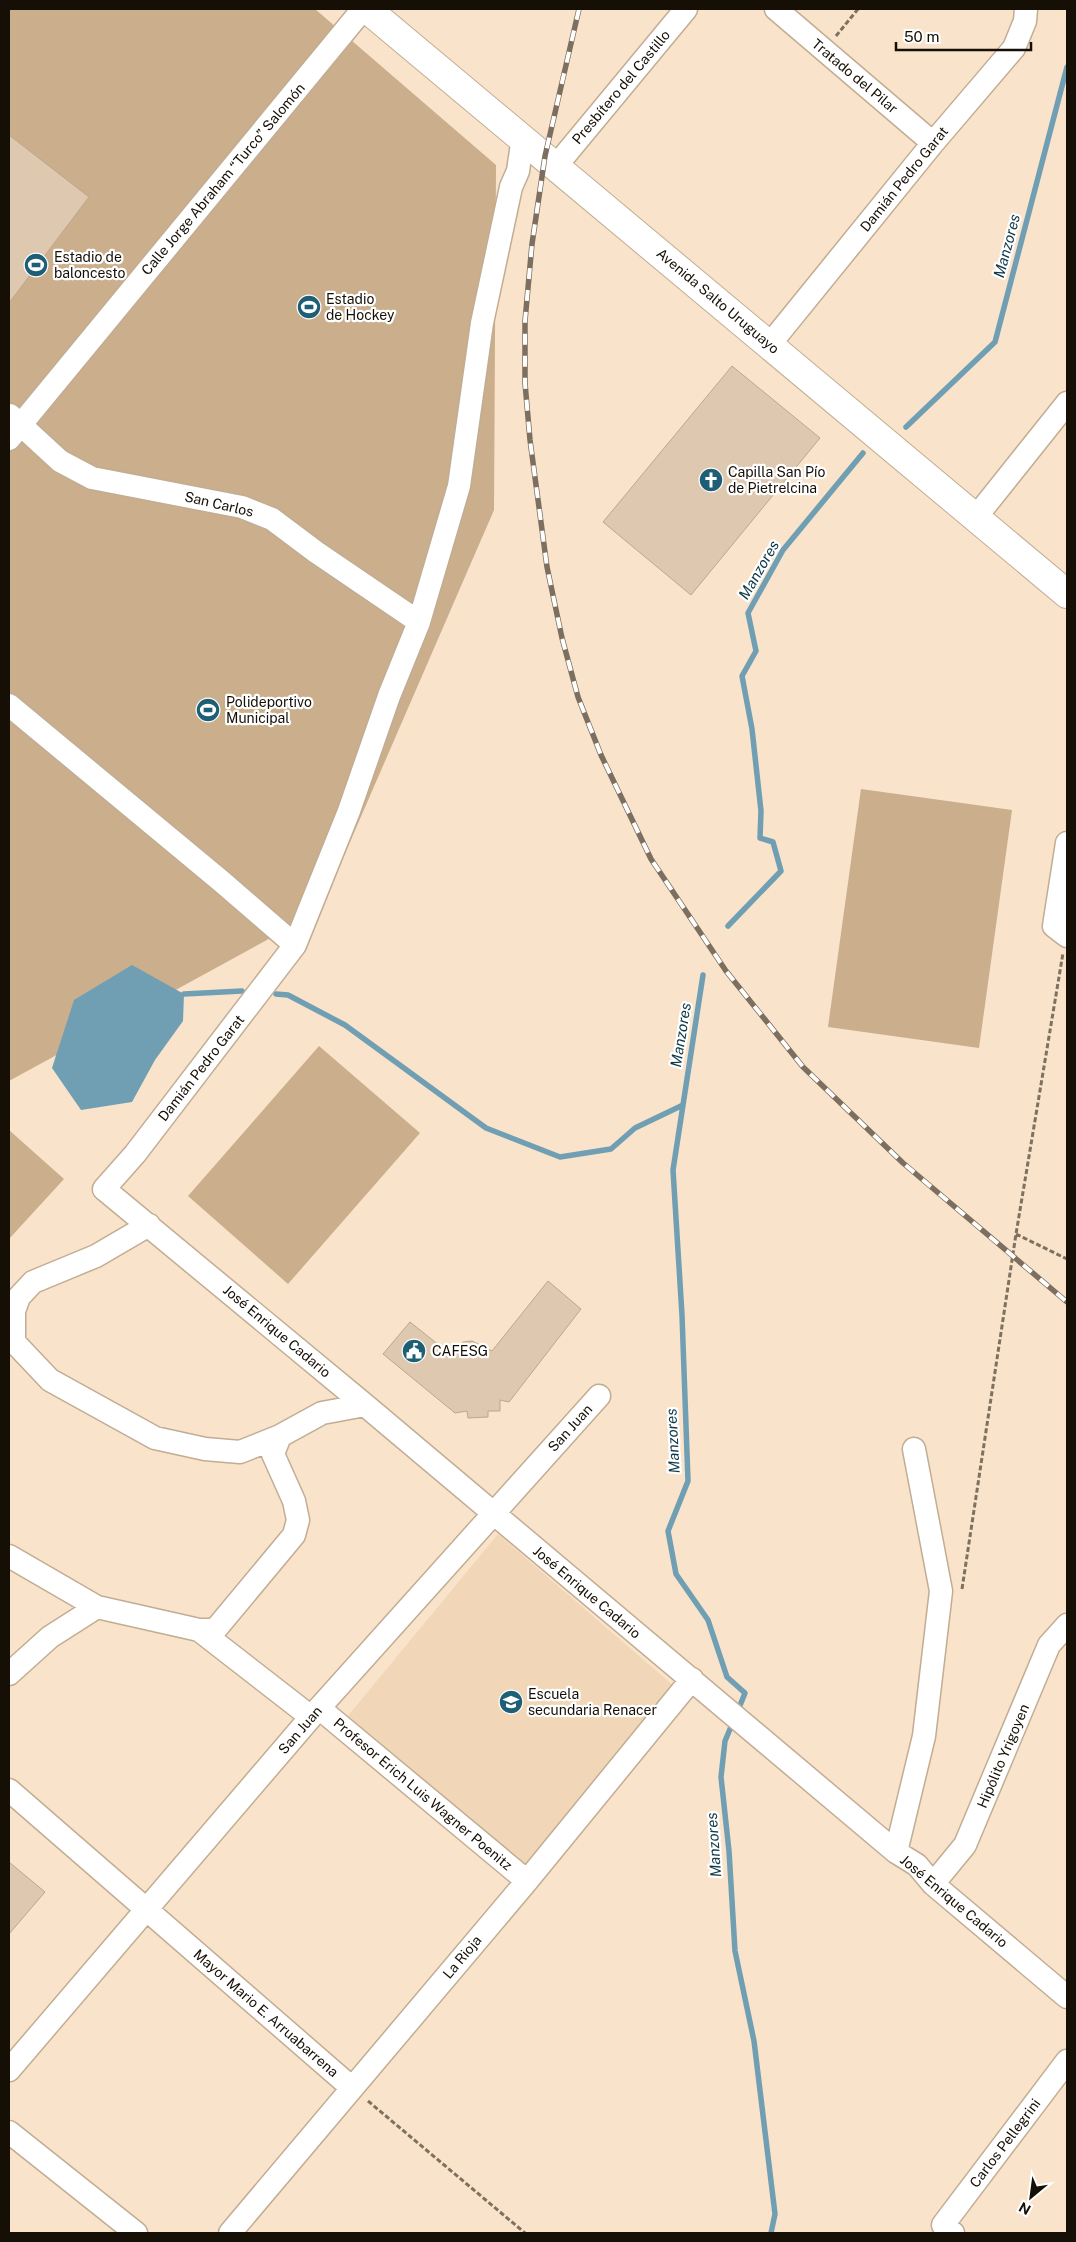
<svg xmlns="http://www.w3.org/2000/svg" width="1076" height="2242" font-family="'Public Sans',sans-serif">
  <rect width="100%" height="100%" fill="#f9e3ca"/>
  <path fill="#f1d7b7" d="M 498,1534 L 675,1687 L 524,1866 L 347,1717 Z"/>
  <path fill="#cbae8b" d="M 9,9 L 315,9 L 496,165 L 494,510 L 320,911 L 9,1081 Z
    M 861,789 L 1012,810 L 979,1048 L 828,1027 Z
    M 319,1046 L 420,1133 L 288,1284 L 188,1196 Z
    M 9,1130 L 64,1179 L 9,1239 Z"/>
  <path fill="#709fb3" d="M 132,965 L 184,994 L 183,1021 L 155,1060 L 132,1102 L 81,1110 L 52,1068 L 74,1000 Z"/>
  <g fill="none" stroke-linecap="round" stroke-linejoin="round">
    <path stroke="#709fb3" stroke-width="5.5" d="M 906,427 L 995,342 L 1067,67
      M 728,926 L 781,871 L 773,842 L 760,838 L 761,811 L 752,729 L 742,676 L 756,651 L 748,613 L 783,550 L 863,453
      M 703,975 L 673,1170 L 682,1315 L 688,1481 L 668,1531 L 676,1574 L 708,1620 L 727,1677 L 745,1693 L 737,1713
      M 184,994 L 242,991
      M 276,994 L 288,995 L 345,1025 L 486,1128 L 560,1157 L 611,1149 L 635,1128 L 683,1105
      M 733,1722 L 725,1741 L 721,1777 L 729,1851 L 735,1951 L 754,2041 L 775,2214 L 771,2233"/>
  </g>
  <path fill="#dec9b0" stroke="#bba78e" d="M 9,135 L 89,197 L 9,303 Z
    M 732,366 L 820,438 L 691,595 L 603,522 Z
    M 548,1281 L 581,1309 L 509,1402 L 500,1400 L 500,1411 L 488,1411 L 488,1417 L 468,1418 L 467,1411 L 455,1413 L 383,1354 L 410,1322 L 450,1354 L 463,1342 L 472,1341 L 492,1351 Z
    M 9,1862 L 45,1892 L 9,1934 Z"/>
  <g fill="none" stroke-linecap="round" stroke-linejoin="round">
    <g stroke="#c1ad94" stroke-width="25">
      <path id="minor" d="M 776,9 L 933,143
        M 523,137 L 518,171 L 511,187 L 482,323 L 459,486 L 419,622 L 389,696 L 349,811 L 295,945 L 135,1154 L 104,1189 L 365,1405 L 896,1852 L 917,1865 L 933,1884 L 1067,1997
        M 556,166 L 686,9
        M 770,344 L 933,143 L 1014,48 L 1025,21 L 1026,9
        M 10,415 L 60,461 L 92,478 L 242,507 L 272,519 L 316,552 L 419,622
        M 9,439 L 363,9
        M 976,517 L 1067,403
        M 9,705 L 221,881 L 295,945
        M 1067,843 L 1054,926 L 1067,936
        M 149,1225 L 96,1256 L 33,1282 L 19,1297 L 14,1311 L 14,1342 L 50,1380 L 155,1438 L 205,1449 L 240,1452 L 280,1436
        M 9,1556 L 97,1607 L 199,1630 L 311,1717
        M 199,1630 L 215,1630 L 294,1535 L 298,1520 L 294,1501 L 273,1454 L 280,1436 L 322,1413 L 365,1405
        M 9,1674 L 50,1637 L 97,1607
        M 319,1708 L 527,1881
        M 9,1790 L 352,2088
        M 896,1852 L 924,1736 L 941,1591 L 914,1449
        M 933,1884 L 965,1845 L 1049,1645 L 1067,1625
        M 9,2070 L 311,1717 L 599,1396
        M 9,2132 L 136,2233
        M 230,2233 L 527,1881 L 692,1679
        M 953,2233 L 943,2225 L 1067,2061"/>
    </g>
    <g stroke="#c1ad94" stroke-width="30">
      <path id="major" d="M 367,9 L 1067,594"/>
    </g>
    <path stroke="#7e7160" stroke-width="3" stroke-dasharray="5 2.5" stroke-linecap="butt" d="M 836,36 L 858,9
      M 1016,1234 L 1067,1259
      M 962,1589 L 1016,1234 L 1063,953
      M 368,2101 L 525,2233"/>
    <use href="#minor" stroke="#fff" stroke-width="22"/>
    <use href="#major" stroke="#fff" stroke-width="28"/>
    <g stroke="#7c6f5f" stroke-width="5.5">
      <path id="rail" d="M 579,9 L 545,156 L 532,244 L 525,321 L 525,383 L 530,440 L 547,567 L 562,638 L 578,697 L 601,755 L 651,859 L 726,971 L 767,1022 L 803,1067 L 903,1163 L 1067,1302"/>
    </g>
    <use href="#rail" stroke="#fff" stroke-width="4" stroke-dasharray="11" stroke-linecap="butt"/>
  </g>
  <defs>
    <g id="stadium-disc" transform="scale(1.25)"><circle r="9.5" fill="#1f5f75" stroke="#fff"/><path d="M0-5a6.5 5 0 1 0 0 10a6.5 5 0 1 0 0-10ZM-3.5-1.8h7v3.6h-7Z" fill="#fff"/></g>
    <g id="church-disc" transform="scale(1.25)"><circle r="9.5" fill="#1f5f75" stroke="#fff"/><path d="M-1.2-6h2.4v3.5h3.3v2.4h-3.3V6h-2.4V-.1h-3.3v-2.4h3.3Z" fill="#fff"/></g>
    <g id="civic-disc" transform="scale(1.25)"><circle r="9.5" fill="#1f5f75" stroke="#fff"/><path d="M-.6-6.5H3V-4.5H.6V-3L4-1V1h2V6H-6V1h2V-1L-.6-3ZM-1.2 2.5V6h2.4V2.5Z" fill="#fff"/></g>
    <g id="school-disc" transform="scale(1.25)"><circle r="9.5" fill="#1f5f75" stroke="#fff"/><path d="M0-5L7-2L0 1L-7-2ZM-4 1L0 2.5L4 1V4Q0 6-4 4Z" fill="#fff"/></g>
  </defs>
  <g fill-rule="evenodd">
    <use href="#stadium-disc" x="36" y="265"/>
    <use href="#stadium-disc" x="309" y="307"/>
    <use href="#church-disc" x="711" y="480"/>
    <use href="#stadium-disc" x="208" y="710"/>
    <use href="#civic-disc" x="414" y="1351"/>
    <use href="#school-disc" x="511" y="1702"/>
  </g>
  <g text-anchor="middle" stroke-width="4.5" stroke-linejoin="round" paint-order="stroke">
    <g font-size="14" fill="#150f06" stroke="#fff">
      <text transform="translate(855 76) rotate(40)" y="5">Tratado del Pilar</text>
      <text transform="translate(621 87) rotate(-50)" y="5">Presbítero del Castillo</text>
      <text transform="translate(223 179) rotate(-50)" y="5">Calle Jorge Abraham “Turco” Salomón</text>
      <text transform="translate(904 179) rotate(-51)" y="5">Damián Pedro Garat</text>
      <text transform="translate(718 301) rotate(40)" y="5">Avenida Salto Uruguayo</text>
      <text transform="translate(219 504) rotate(13)" y="5">San Carlos</text>
      <text transform="translate(201 1068) rotate(-52)" y="5">Damián Pedro Garat</text>
      <text transform="translate(277 1331) rotate(40)" y="5">José Enrique Cadario</text>
      <text transform="translate(570 1428) rotate(-48)" y="5">San Juan</text>
      <text transform="translate(587 1592) rotate(40)" y="5">José Enrique Cadario</text>
      <text transform="translate(300 1730) rotate(-49)" y="5">San Juan</text>
      <text transform="translate(1003 1756) rotate(-67)" y="5">Hipólito Yrigoyen</text>
      <text transform="translate(423 1794) rotate(40)" y="5">Profesor Erich Luis Wagner Poenitz</text>
      <text transform="translate(954 1901) rotate(40)" y="5">José Enrique Cadario</text>
      <text transform="translate(462 1957) rotate(-50)" y="5">La Rioja</text>
      <text transform="translate(266 2013) rotate(41)" y="5">Mayor Mario E. Arruabarrena</text>
      <text transform="translate(1005 2143) rotate(-53)" y="5">Carlos Pellegrini</text>
    </g>
    <g font-size="14" fill="#150f06" stroke="#fff" text-anchor="start">
      <text x="54" y="262">Estadio de<tspan x="54" dy="16">baloncesto</tspan></text>
      <text x="326" y="304">Estadio<tspan x="326" dy="16">de Hockey</tspan></text>
      <text x="728" y="477">Capilla San Pío<tspan x="728" dy="16">de Pietrelcina</tspan></text>
      <text x="226" y="707">Polideportivo<tspan x="226" dy="16">Municipal</tspan></text>
      <text x="432" y="1356">CAFESG</text>
      <text x="528" y="1699">Escuela<tspan x="528" dy="16">secundaria Renacer</tspan></text>
    </g>
    <g font-size="15" font-style="italic" fill="#0d3948" stroke="#fff">
      <text transform="translate(1007 246) rotate(-75)" y="5">Manzores</text>
      <text transform="translate(759 570) rotate(-60)" y="5">Manzores</text>
      <text transform="translate(681 1035) rotate(-81)" y="5">Manzores</text>
      <text transform="translate(673 1441) rotate(-93)" y="5">Manzores</text>
      <text transform="translate(714 1845) rotate(-94)" y="5">Manzores</text>
    </g>
  </g>
  <rect width="1076" height="2242" fill="none" stroke="#150f06" stroke-width="20"/>
  <g transform="translate(1031 2197) rotate(209)" stroke="#ffffff" stroke-width="4" paint-order="stroke">
  <path d="M0-4L9 19L0 12L-9 19Z" fill="#150f06"/>
  <text y="-8" font-size="14" font-weight="bold" text-anchor="middle" fill="#150f06">N</text>
  </g>
  <path d="M896 42v8h135v-8" fill="none" stroke="#150f06" stroke-width="2.5"/>
  <text x="904" y="42" font-size="15" fill="#150f06" stroke="#ffffff" stroke-width="4" paint-order="stroke">50 m</text>
</svg>
